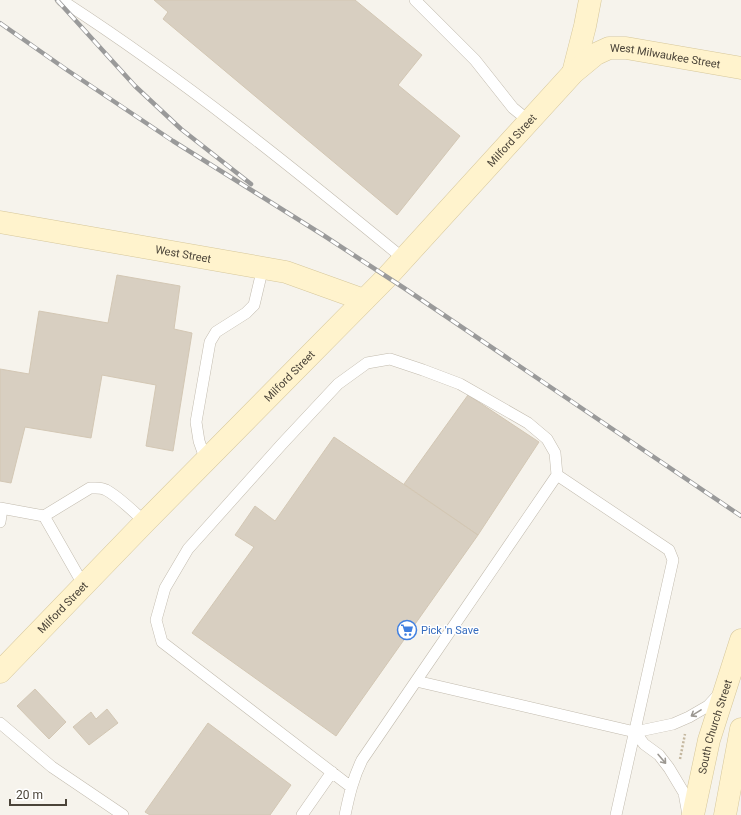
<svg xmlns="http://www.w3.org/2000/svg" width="741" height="815" font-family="Roboto,sans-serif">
  <rect width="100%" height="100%" fill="#f6f3ec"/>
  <path fill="#d8cfc1" stroke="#d3c7b4" d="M 154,0 L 355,0 L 422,55 L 398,85 L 460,136 L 397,215 L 163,19 L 168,12 Z
    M 117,275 L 180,286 L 174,329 L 192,333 L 173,451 L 146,446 L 156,385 L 102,375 L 91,438 L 25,427 L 11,483 L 0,481 L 0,369 L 29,374 L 39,311 L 108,323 Z
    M 468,395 L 539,442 L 478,535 L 404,484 Z
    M 334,437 L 478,535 L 336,736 L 192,633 L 254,547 L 235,535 L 255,506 L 275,521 Z
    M 35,689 L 66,722 L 49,739 L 17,706 Z
    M 107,709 L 118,723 L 89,745 L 73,727 L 91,712 L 96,719 Z
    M 208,723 L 291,785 L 270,815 L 150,815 L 145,812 Z"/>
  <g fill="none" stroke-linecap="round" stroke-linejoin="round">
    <g stroke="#c2bbae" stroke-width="12">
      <path id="lane" d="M 61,0 C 182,78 293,168 404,259
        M 415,0 L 475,60 L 513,108 L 529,121
        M 206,461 L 199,441 L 196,422 L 210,342 L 216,332 L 246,313 L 254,305 L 263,267
        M 0,508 L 44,516 L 90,488 C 96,488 101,487 106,490 C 118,496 135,513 145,522
        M 44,516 L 84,586
        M 0,522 L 2,509
        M 416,681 L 557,475 L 669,550 L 673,560 L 616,815
        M 0,723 L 52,767 L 123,815
        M 635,732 L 644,744 L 659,755 L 669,768 L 684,793 L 688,815
        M 351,787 L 162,642 L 156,620 L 165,588 L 188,549 L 282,444 L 338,384 L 367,363 L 390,359 L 423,370 L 460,384 L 528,423 L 547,439 L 555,453 L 557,475
        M 302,815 L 332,772
        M 345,815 C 349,796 353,778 362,760 L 416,681 L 635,732 L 673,724 L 689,717 L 708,706 L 719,694"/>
    </g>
    <g stroke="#d6c79b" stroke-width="23">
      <g id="secondary">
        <path d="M 573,73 L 585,26 L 590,0"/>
        <path id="s1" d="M 0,222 L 286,272 L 364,300"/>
        <path id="s2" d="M 0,672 L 145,522 L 387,277 L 573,73 L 596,54 L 609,48 L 626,48 L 741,68"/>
        <path id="s3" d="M 693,815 L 709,740 L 741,640"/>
        <path d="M 725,815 L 741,729"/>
      </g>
    </g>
    <path stroke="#c4b79f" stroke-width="2.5" stroke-dasharray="2 2" stroke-linecap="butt" d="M 680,759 L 685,734"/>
    <use href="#lane" stroke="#fff" stroke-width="11"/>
    <use href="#secondary" stroke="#fff3cd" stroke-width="22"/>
    <g stroke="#9a9a9a" stroke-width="4.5">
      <path id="rail" d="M 57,0 L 135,86 L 181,129 L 251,184
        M 0,23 L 67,70 L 173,141 L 323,235 L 404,288 L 741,516"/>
    </g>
    <use href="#rail" stroke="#fff" stroke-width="3" stroke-dasharray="9" stroke-linecap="butt"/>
  </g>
  <defs><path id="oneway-shaft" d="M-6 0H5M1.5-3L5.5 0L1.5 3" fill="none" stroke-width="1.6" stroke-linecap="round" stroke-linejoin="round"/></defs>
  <g stroke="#9c9892">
    <use href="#oneway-shaft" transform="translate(696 713) rotate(148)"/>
    <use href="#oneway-shaft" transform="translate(662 759) rotate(50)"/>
  </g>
  <defs>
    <g id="supermarket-ring" transform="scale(1)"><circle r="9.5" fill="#fff" stroke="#3f7fe0" stroke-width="1.5"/><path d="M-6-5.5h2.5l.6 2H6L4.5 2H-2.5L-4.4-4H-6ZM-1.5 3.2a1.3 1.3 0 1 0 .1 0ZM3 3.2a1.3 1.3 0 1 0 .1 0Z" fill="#3f7fe0"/></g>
  </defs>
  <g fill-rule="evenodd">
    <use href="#supermarket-ring" x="407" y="630"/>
  </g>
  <g text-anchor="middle" stroke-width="3" stroke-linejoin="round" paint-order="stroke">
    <g font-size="11" fill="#4b4439" stroke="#fff">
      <text dy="4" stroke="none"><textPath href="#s2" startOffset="930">West Milwaukee Street</textPath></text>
      <text dy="4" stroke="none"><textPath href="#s2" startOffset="738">Milford Street</textPath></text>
      <text dy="4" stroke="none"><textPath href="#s1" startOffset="186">West Street</textPath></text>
      <text dy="4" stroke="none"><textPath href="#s2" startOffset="414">Milford Street</textPath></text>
      <text dy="4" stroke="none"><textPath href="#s2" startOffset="90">Milford Street</textPath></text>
      <text dy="4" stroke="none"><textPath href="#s3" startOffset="91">South Church Street</textPath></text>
    </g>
    <g font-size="11" fill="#366cbe" stroke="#fff" text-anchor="start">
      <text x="421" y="634">Pick 'n Save</text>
    </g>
  </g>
  <path d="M10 799v6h56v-6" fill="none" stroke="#4b4439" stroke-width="2"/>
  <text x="16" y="799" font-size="12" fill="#4b4439" stroke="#ffffff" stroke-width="3" paint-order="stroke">20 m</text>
</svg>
